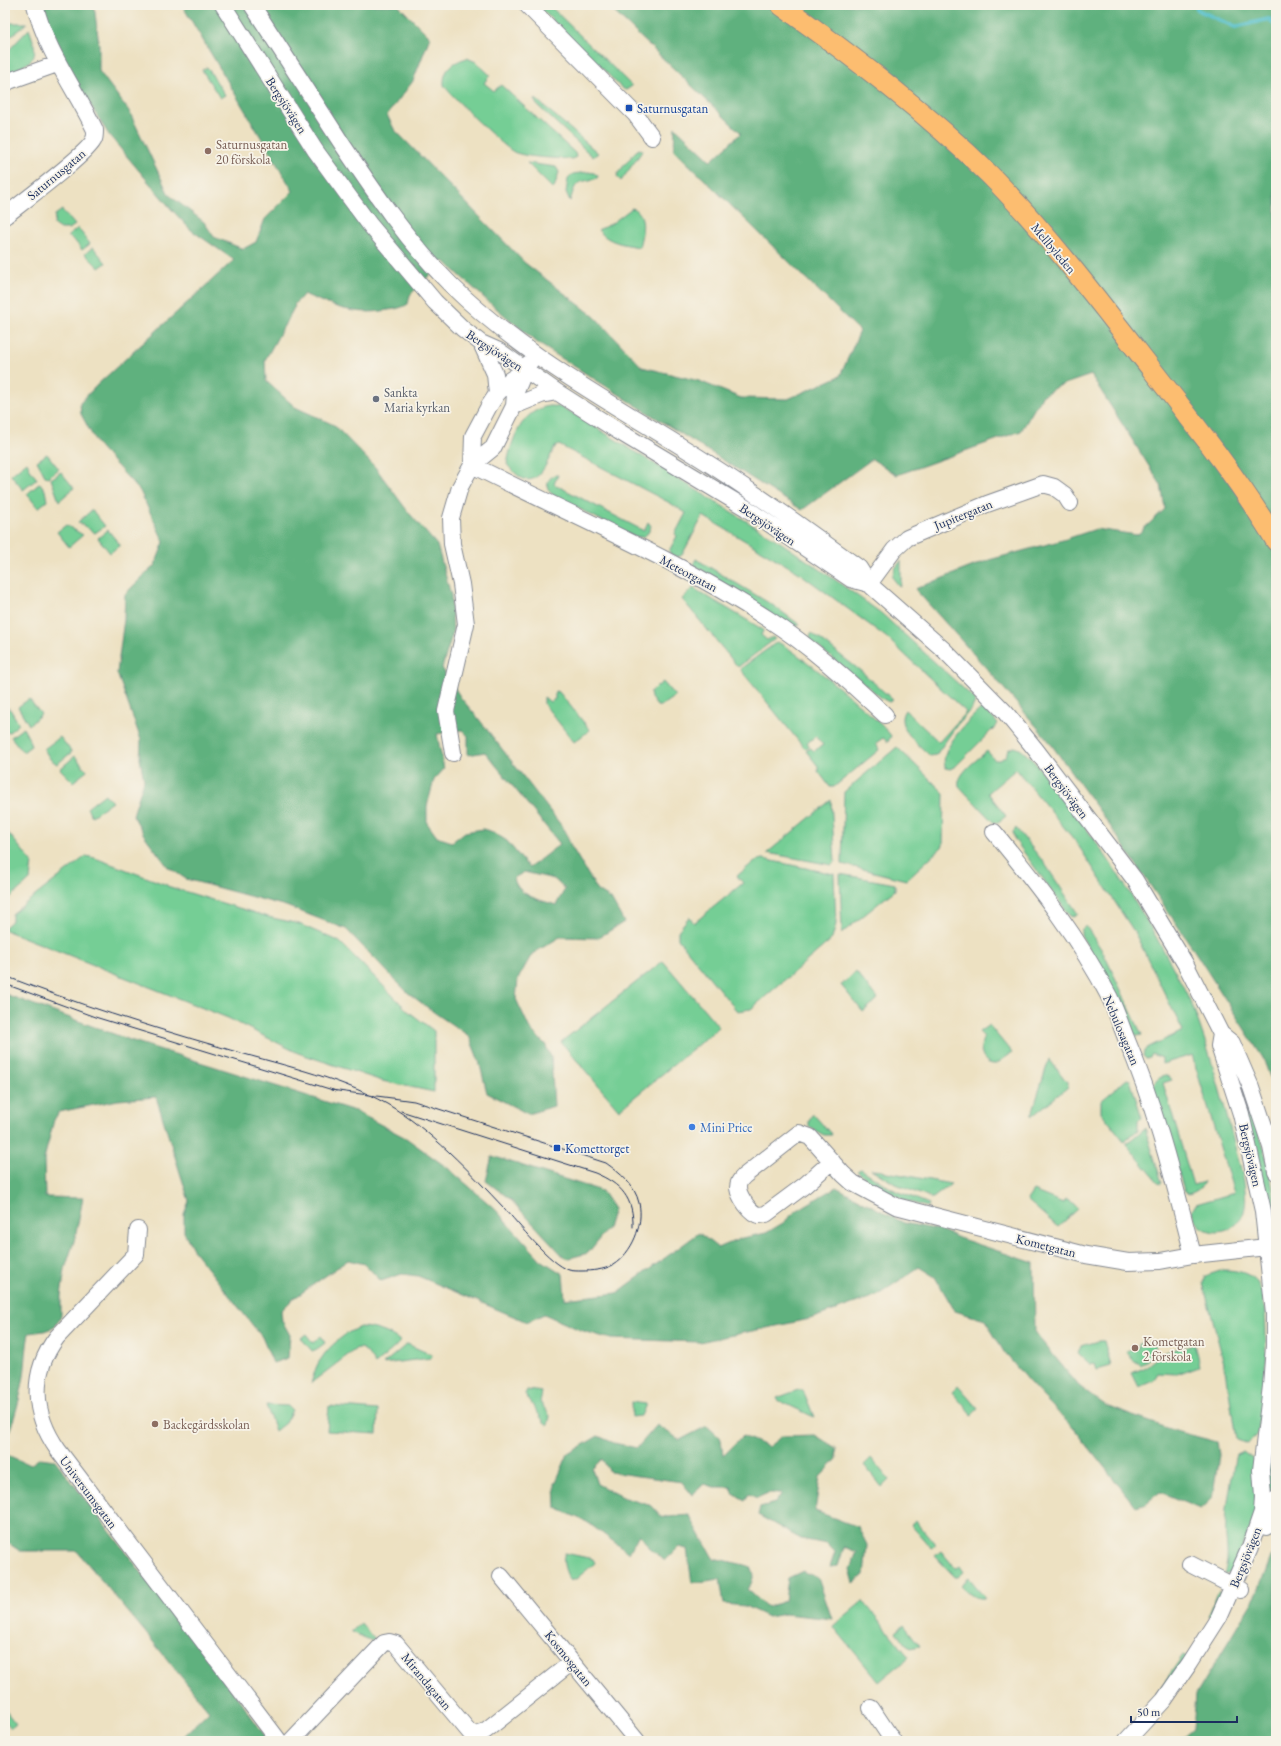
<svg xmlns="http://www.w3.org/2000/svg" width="1281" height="1746" font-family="'EB Garamond',serif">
  <rect width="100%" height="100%" fill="#f7f3e8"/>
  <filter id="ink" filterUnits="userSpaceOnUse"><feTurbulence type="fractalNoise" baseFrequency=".025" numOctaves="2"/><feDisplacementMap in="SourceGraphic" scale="8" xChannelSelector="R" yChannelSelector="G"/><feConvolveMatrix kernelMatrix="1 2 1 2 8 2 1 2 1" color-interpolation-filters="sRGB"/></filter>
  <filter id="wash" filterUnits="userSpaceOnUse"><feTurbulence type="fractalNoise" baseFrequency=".012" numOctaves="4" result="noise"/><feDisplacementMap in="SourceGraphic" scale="16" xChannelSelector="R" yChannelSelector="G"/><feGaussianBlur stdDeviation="0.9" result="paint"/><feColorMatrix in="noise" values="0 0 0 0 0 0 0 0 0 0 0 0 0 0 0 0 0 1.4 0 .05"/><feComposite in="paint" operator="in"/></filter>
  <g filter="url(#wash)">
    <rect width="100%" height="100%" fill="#ede1c2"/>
    <path fill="#74ce95" stroke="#487e7a" d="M 537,5 L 549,5 L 632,86 L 626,90 C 619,88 608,73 601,67 L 600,67 Z
      M 5,23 L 27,23 L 5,41 Z
      M 29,29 C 41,60 34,60 8,74 L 5,68 L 5,54 Z
      M 467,58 L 476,62 L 490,75 L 484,83 L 494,91 L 501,85 L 575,153 L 576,157 L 572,159 C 555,158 532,158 516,153 C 507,151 449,94 444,85 C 443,69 453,62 467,58 Z
      M 207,67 L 225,95 L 220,98 L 202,70 Z
      M 534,99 L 537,100 L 598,153 L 593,157 L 537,105 Z
      M 639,149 L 643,150 L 621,181 L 617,177 L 618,173 L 635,152 Z
      M 527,163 L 556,167 L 559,172 L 554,188 L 552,188 Z
      M 588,172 L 594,173 L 598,176 L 597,178 C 577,184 577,178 570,201 L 566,192 L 568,179 L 573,174 Z
      M 632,208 C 648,213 642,235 639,247 C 623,244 609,243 598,230 L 611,224 Z
      M 62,210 L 75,225 L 69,229 L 60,229 L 54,225 L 55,215 Z
      M 78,228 L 90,244 L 82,250 L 75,241 L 68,236 Z
      M 93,247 L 106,263 L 99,268 L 85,254 Z
      M 549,406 C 562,405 573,414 584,420 L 780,542 L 834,579 L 881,613 L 976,700 L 972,708 L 957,725 L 936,755 L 930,756 C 920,745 893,727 905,710 L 939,742 L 966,712 L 886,637 L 798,572 L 703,516 L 682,555 L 678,557 L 671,555 L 669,551 L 677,536 L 675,534 L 686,513 L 670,503 L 559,445 L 555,447 C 548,459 539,489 520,477 C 515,473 510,469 507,464 C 512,439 521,411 549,406 Z
      M 47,454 L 59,469 L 48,477 L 45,476 L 37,461 Z
      M 27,462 L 31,471 L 37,479 L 23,490 L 11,475 Z
      M 61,472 L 74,488 L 59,501 L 51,479 Z
      M 558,475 L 554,484 L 644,531 L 648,522 L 651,526 L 648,533 L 643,537 L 633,537 L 553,495 L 548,490 C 546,482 550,475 558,475 Z
      M 40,483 L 45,490 L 47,501 L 38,508 L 27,494 Z
      M 92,510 L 105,526 L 95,533 L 78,522 Z
      M 66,525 L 83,535 L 69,547 L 57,532 Z
      M 108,530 L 120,545 L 110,553 L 98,538 Z
      M 696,559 L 774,606 L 800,625 L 794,627 L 790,626 L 695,566 L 694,563 Z
      M 901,561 L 901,583 L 900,587 L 892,577 L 896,567 Z
      M 693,588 L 762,629 L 763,631 L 761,635 L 767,640 L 773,637 L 775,639 L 738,667 L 682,599 Z
      M 812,633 L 862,672 L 893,700 L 889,702 L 883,699 L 811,641 L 810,636 Z
      M 777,642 C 791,646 884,723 891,736 L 888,742 L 883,738 L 876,743 L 879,750 L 834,787 L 830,787 L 818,771 L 818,766 L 806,751 L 811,748 L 814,751 L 823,745 L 816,736 L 807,743 L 810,746 L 805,749 L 740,669 Z
      M 663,682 L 675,696 L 661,706 L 657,706 L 651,698 L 650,692 Z
      M 555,691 L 559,692 L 590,730 L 574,742 L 544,704 L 544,697 L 550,702 L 555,699 Z
      M 29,699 L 41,714 L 29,725 L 18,707 Z
      M 983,707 L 998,724 L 956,766 L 950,769 L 946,768 C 936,752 971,717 983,707 Z
      M 8,708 L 10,709 L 19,724 L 8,733 L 5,730 L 5,710 Z
      M 23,728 L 29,739 L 31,746 L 23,752 L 11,737 Z
      M 60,737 L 72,752 L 57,764 L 50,759 L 44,749 Z
      M 897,747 L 944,793 L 943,846 L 906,880 L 842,864 L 844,792 Z
      M 1014,747 C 1026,748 1047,778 1054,787 C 1096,838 1132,893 1164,951 C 1174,970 1186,990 1194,1010 C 1211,1055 1223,1101 1235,1147 C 1240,1167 1253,1202 1240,1220 C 1226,1239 1197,1235 1192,1211 L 1196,1204 L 1234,1193 L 1192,1055 L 1162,1064 L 1162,1058 L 1152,1054 L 1150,1058 L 1146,1059 L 1143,1056 L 1144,1051 L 1149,1047 L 1183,1031 L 1135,933 L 1076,842 L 1016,769 L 988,793 L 1006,816 L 997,823 L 993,822 L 959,786 C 956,774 978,759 987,751 L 995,760 L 1000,760 L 1006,756 L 1008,750 Z
      M 75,756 L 87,771 L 73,782 L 60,769 Z
      M 105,794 L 112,802 L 92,816 L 87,808 Z
      M 831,800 L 835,862 L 832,865 L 767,853 Z
      M 1016,828 L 1045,864 L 1078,914 L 1073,917 L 1070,916 L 1015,840 L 1013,832 Z
      M 5,829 L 32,862 L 30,880 L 5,902 Z
      M 86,856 L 95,858 L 167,885 L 167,886 L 268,917 L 299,924 L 340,942 L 408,1011 L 434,1031 L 434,1092 L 382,1081 L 298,1053 L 228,1018 L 5,930 L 5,927 L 12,921 L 12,914 Z
      M 763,859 L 834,874 L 836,924 L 832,939 L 751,1009 L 737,1011 L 678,939 L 678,931 L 689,917 L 694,923 L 743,883 L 737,876 L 755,861 Z
      M 840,874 L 895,884 L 895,890 L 842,933 Z
      M 1086,926 L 1103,952 L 1142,1035 L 1137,1036 L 1133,1033 L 1116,997 L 1081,935 L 1081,930 Z
      M 663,961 L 719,1027 L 619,1110 L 561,1042 Z
      M 856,972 L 878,999 L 863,1012 L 841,985 Z
      M 989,1025 L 1012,1053 L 996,1064 C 981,1065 978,1048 984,1037 L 979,1032 Z
      M 1224,1044 L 1234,1060 L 1265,1151 L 1276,1204 L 1276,1222 L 1273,1230 Z
      M 1049,1059 L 1067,1082 L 1068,1087 L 1031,1117 Z
      M 1169,1076 L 1172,1080 L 1163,1083 L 1193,1185 L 1204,1182 C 1200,1189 1196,1192 1188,1194 L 1184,1190 L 1153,1087 C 1155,1080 1161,1075 1169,1076 Z
      M 1127,1079 L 1130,1080 L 1142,1118 L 1138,1120 L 1138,1130 L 1124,1141 L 1101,1112 L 1101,1101 Z
      M 812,1115 L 814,1115 L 832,1135 L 824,1135 L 809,1127 L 809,1120 Z
      M 1145,1128 L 1162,1183 L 1161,1184 L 1159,1183 L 1126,1144 Z
      M 861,1169 L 892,1189 L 929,1204 L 928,1207 C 903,1202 875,1187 857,1171 Z
      M 871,1169 L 951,1184 L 933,1198 L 930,1198 L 895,1184 Z
      M 1033,1191 L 1063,1203 L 1065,1199 L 1074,1204 L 1078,1209 L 1058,1227 L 1027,1200 Z
      M 1223,1270 C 1236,1270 1250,1272 1258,1284 C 1272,1304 1264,1394 1260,1420 C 1259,1424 1259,1431 1257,1435 C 1255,1438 1251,1441 1248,1443 L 1236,1439 L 1226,1371 L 1203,1283 L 1205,1276 Z
      M 360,1327 C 373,1327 391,1333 400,1341 L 400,1343 L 375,1364 C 370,1357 366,1347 357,1348 L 311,1383 C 314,1375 316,1365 321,1359 C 329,1346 346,1332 360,1327 Z
      M 306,1334 L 313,1343 L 321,1336 L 325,1343 L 317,1349 L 312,1351 L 301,1338 Z
      M 1099,1341 L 1104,1341 L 1111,1366 L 1097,1370 L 1095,1364 L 1090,1365 L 1078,1354 L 1081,1346 Z
      M 1154,1341 C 1156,1351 1150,1360 1141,1365 L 1132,1359 L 1126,1351 L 1139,1347 L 1139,1344 Z
      M 407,1344 L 432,1355 L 431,1358 L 383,1364 Z
      M 1194,1344 L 1199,1366 L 1177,1374 L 1158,1373 L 1153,1381 L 1139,1387 L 1132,1373 L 1144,1368 L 1163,1353 Z
      M 958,1386 L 978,1409 L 972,1415 L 952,1392 Z
      M 527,1390 L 542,1392 L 540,1402 L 550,1416 L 548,1425 L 544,1422 L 525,1394 Z
      M 798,1390 L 803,1390 L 814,1417 L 778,1400 L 777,1398 Z
      M 631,1402 L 646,1404 L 641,1416 L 632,1417 Z
      M 266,1405 L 288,1406 L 292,1410 L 285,1423 L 275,1431 Z
      M 329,1406 L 378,1410 L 377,1434 L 327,1431 Z
      M 1274,1421 L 1276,1421 L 1276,1442 L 1272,1468 L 1272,1499 L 1265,1473 Z
      M 1243,1451 L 1254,1459 L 1256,1517 L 1230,1573 L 1224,1575 C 1231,1554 1224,1542 1226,1522 C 1227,1501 1232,1479 1235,1457 L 1236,1454 Z
      M 871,1458 L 889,1480 L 882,1487 L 864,1465 Z
      M 916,1521 L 936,1545 L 931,1548 L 911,1525 Z
      M 941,1551 L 956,1569 L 960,1566 L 964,1572 L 958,1577 L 955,1577 L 935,1556 Z
      M 565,1553 L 593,1559 L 595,1563 L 576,1579 L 571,1581 C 566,1575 561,1560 565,1553 Z
      M 969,1578 L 986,1598 C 973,1599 969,1594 961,1585 Z
      M 1219,1589 L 1223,1593 L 1211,1616 L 1208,1616 Z
      M 863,1601 L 909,1657 L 879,1682 L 833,1626 Z
      M 361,1623 L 374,1639 L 372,1641 L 352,1632 L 352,1631 Z
      M 904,1625 L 920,1646 L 910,1648 L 896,1632 Z
      M 1183,1655 L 1187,1657 L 1157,1701 L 1153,1699 Z
      M 5,1710 L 16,1724 L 11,1728 L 7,1723 L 5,1724 Z"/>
    <path fill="#5fb17e" stroke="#3d706e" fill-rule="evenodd" d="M 43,5 L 94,5 L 99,45 L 99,71 L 129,111 L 169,195 L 204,222 L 214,237 L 243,249 L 256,242 L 265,219 L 293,191 L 182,5 L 398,5 L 430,37 L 413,81 L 387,115 L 394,129 L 525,263 L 595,317 L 642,367 L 699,381 L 741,398 L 788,399 L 840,376 L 860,331 L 674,150 L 675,127 L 711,161 L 741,133 L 607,5 L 1276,5 L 1276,1094 L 1263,1058 L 1190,944 L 1106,820 L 1048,740 L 995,678 L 915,589 L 989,560 L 1063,540 L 1096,529 L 1137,535 L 1165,509 L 1161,485 L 1091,375 L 1056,387 L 1042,396 L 1021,431 L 897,475 L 872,459 L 802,510 L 539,344 L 491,304 L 444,261 L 410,295 L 408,304 C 402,308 395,309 388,310 C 356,316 333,307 304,294 L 294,305 L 295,306 L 265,360 L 266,381 L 295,407 L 334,425 L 375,467 L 409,513 L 437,545 L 451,595 L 453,632 L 442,668 L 461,698 L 478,718 L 564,829 L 571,846 L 598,891 L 611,899 L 624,922 L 598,938 L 560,937 L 532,954 L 518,979 L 516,999 L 530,1029 L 545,1044 L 551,1057 L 554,1106 L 528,1114 L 487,1093 L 479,1061 L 469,1036 L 435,1013 L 407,992 L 346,929 L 286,906 L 186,879 L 168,867 L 144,835 L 133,815 L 144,780 L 140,759 L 141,740 L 117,673 L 124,619 L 125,594 L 155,565 L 164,542 L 140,491 L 97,444 L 81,414 L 80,403 L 97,385 L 234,260 L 191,230 L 172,210 L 109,135 L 60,56 L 44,20 ZM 462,730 L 468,736 L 468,755 L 485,752 L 560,844 L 529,868 L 507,841 L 493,832 L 483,829 L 465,832 L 452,842 L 437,837 L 427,823 L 427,806 L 434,780 L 444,769 L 437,734 ZM 524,872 L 554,879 L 565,889 L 556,905 C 541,900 517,896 514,878 Z
      M 5,994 L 130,1040 L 355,1111 L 406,1138 L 449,1169 L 495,1209 L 541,1260 L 563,1274 L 565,1299 L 617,1293 L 699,1233 L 718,1248 L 742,1238 L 766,1233 L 783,1223 L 796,1211 L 836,1187 L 904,1223 L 940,1230 L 959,1238 L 1034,1263 L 1035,1333 L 1079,1386 L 1105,1405 L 1127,1414 L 1176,1431 L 1217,1442 L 1219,1456 L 1212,1499 L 1201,1509 L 1160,1492 L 1145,1504 L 1135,1506 L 1076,1431 L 1029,1382 L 1004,1352 L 985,1320 L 955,1311 L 935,1277 L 919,1267 L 878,1295 L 810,1319 L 699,1342 L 611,1339 L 580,1330 L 544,1314 L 527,1322 L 418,1276 L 402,1274 L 381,1281 L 365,1264 L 348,1260 L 293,1299 L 281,1311 L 282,1321 L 290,1335 L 288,1358 L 273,1363 L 262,1337 L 194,1251 L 184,1232 L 184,1214 L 189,1201 L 156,1097 L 118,1100 L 59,1112 L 54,1120 L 44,1159 L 45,1197 L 83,1198 L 75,1238 L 65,1269 L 61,1296 L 61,1315 L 55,1327 L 44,1331 L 29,1333 C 26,1347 26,1362 24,1376 C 20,1399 14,1421 5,1442 Z
      M 492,1156 L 602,1191 L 614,1209 L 608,1228 L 588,1253 L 566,1259 L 510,1199 L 486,1181 Z
      M 657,1425 L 680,1440 L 707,1426 L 721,1439 L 723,1456 L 743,1436 L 768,1447 L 782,1436 L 815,1435 L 836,1448 L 837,1459 L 820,1477 L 815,1511 L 858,1527 L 867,1545 L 864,1575 L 854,1583 L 850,1569 L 857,1552 L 844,1547 L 838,1566 L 830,1567 L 835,1552 L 827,1544 L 801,1539 L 758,1515 L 760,1507 L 775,1503 L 782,1493 L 768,1493 L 757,1498 L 749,1494 L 745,1500 L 734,1494 L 731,1487 L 714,1487 L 704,1484 L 692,1495 L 682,1482 L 610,1472 L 602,1459 L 592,1469 L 597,1484 L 625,1498 L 652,1506 L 661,1516 L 669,1517 L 689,1515 L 713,1558 L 749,1566 L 754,1574 L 751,1584 L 747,1589 L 767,1607 L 785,1601 L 788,1578 L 803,1571 L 818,1578 L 832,1619 L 785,1614 L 768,1617 L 745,1606 L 724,1604 L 720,1579 L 692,1583 L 687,1549 L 679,1547 L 665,1561 L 650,1548 L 639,1534 L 629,1553 L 587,1522 L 556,1508 L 555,1484 L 568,1454 L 598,1436 L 614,1443 L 637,1448 Z
      M 5,1454 L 30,1465 L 40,1458 L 55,1460 L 238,1698 L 269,1741 L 178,1741 L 209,1711 L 145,1632 L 77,1551 L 20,1551 L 5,1541 Z
      M 1276,1544 L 1276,1741 L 1178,1741 L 1193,1729 L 1196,1695 L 1257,1594 Z"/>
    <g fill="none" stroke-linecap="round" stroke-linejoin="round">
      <path stroke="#52bfca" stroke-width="4" d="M 1195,5 L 1198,10 L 1235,27 L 1269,19 L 1276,26"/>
    </g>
  </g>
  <g filter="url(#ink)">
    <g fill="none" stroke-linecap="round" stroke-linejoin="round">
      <g stroke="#848890" stroke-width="18">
        <path id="minor" d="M 223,5 L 315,150 L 350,198 L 370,225 L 435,302 L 463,329 L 481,343 L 499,351 L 557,392 L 618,431 L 746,508 L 851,579 L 869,584
          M 252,5 C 282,51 312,98 342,144 C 375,193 408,242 450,284 C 524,357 616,405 703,460 C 757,494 808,531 859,568 L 869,584 L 944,650 L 1005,712 L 1036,750 L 1135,880 L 1186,965 L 1221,1034 L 1232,1043 L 1251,1087 L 1271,1147 L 1276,1172
          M 527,5 L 635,114 L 652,137
          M 5,84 L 9,81 L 57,64
          M 5,216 C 20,204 90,152 94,139 C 95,137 95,132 95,130 C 75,88 46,51 35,5
          M 481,343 L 495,374 L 497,394
          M 514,406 L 541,395 L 557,392
          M 472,465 C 570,515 675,558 768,619 C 810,646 848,680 885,715
          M 472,465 L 473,436 L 489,406 L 497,394 L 510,380 L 525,370
          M 869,584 L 894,550 L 907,538 L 987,504 L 1043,484 L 1054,487 L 1065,495 L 1070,503
          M 453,753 L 446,711 L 466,624 L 461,584 L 452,544 L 451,518 L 460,487 L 472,465 L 493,448 L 514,406 L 515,394 L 525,370 L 530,362
          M 994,832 C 1037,884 1079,938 1110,998 C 1116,1011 1121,1025 1126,1038 C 1156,1108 1174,1182 1193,1255
          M 832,1161 L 805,1185 L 766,1214 C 764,1214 762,1215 759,1215 C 750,1214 739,1196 738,1188 C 738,1182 740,1180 744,1176 L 799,1133 L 810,1137 L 843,1174 L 853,1183 L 896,1206 L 1086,1255 L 1128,1262 L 1160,1261 L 1193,1255 L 1276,1246
          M 138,1230 L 136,1254 L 57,1337 C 30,1373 32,1413 58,1450 L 279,1741
          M 1267,1527 L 1276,1499
          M 1190,1564 L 1241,1590
          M 501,1576 L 637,1741
          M 871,1708 L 893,1741
          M 291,1741 L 384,1643 L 389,1642 L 396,1644 L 472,1735 L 485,1731 L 572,1662
          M 1126,1741 L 1164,1700 L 1189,1664 L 1219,1617 L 1250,1547 L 1262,1512 L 1263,1497 L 1261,1470 L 1271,1386 L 1274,1346 L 1274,1314 L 1263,1211 L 1241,1114 L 1219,1046 L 1221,1034"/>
      </g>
      <g stroke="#848890" stroke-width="22">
        <path id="major" d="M 781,5 C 854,57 926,112 990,175 C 1049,235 1101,304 1153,371 C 1196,426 1240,481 1276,541"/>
      </g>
      <use href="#minor" stroke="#fff" stroke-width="16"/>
      <use href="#major" stroke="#fcbd6f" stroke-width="20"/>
      <path stroke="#1b2f5e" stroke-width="1" d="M 5,976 C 75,1003 147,1026 220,1047 C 276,1064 335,1075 387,1104 C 430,1129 470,1172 504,1208 C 518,1223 550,1264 569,1270 C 572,1271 578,1271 581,1271 C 592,1271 604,1270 613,1265 C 632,1253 644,1225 639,1203 C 635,1185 620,1173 606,1163 L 414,1101 C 386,1097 359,1094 331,1090
        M 5,984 L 95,1017 L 336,1091
        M 401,1111 L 595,1173 C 621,1184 634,1198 633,1227"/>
    </g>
  </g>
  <g fill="#1a4fb4" stroke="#f7f3e8" stroke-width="1.5">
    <rect x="625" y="104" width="8" height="8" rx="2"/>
    <rect x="553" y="1144" width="8" height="8" rx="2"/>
  </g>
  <g fill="#8d6e63" stroke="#f7f3e8" stroke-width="1.5">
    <circle cx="208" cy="151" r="4"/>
    <circle cx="1135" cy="1348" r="4"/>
    <circle cx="155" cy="1424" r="4"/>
  </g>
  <circle fill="#6b7280" stroke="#f7f3e8" stroke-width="1.5" cx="376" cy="399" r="4"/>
  <circle fill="#3f7fe0" stroke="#f7f3e8" stroke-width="1.5" cx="692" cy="1127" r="4"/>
  <g text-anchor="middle" stroke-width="3.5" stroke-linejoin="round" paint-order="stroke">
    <g font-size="13" fill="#1b2f5e" stroke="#f7f3e8">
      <text transform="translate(287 105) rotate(57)" y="5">Bergsjövägen</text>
      <text transform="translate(56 174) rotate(-40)" y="5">Saturnusgatan</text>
      <text transform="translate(1054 248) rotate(50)" y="5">Mellbyleden</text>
      <text transform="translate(495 350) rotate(33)" y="5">Bergsjövägen</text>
      <text transform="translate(963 514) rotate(-22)" y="5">Jupitergatan</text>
      <text transform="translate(768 524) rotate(34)" y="5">Bergsjövägen</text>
      <text transform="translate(689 573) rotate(28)" y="5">Meteorgatan</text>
      <text transform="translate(1067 791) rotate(53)" y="5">Bergsjövägen</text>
      <text transform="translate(1122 1030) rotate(67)" y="5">Nebulosagatan</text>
      <text transform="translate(1251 1155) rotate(77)" y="5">Bergsjövägen</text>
      <text transform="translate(1046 1245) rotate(14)" y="5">Kometgatan</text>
      <text transform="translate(89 1492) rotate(53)" y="5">Universumsgatan</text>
      <text transform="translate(1245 1557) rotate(-68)" y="5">Bergsjövägen</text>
      <text transform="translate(569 1658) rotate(51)" y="5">Kosmosgatan</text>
      <text transform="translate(427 1681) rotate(50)" y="5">Mirandagatan</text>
    </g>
    <g font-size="13" fill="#164399" stroke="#f7f3e8" text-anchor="start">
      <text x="637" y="113">Saturnusgatan</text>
      <text x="565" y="1153">Komettorget</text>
    </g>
    <g font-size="13" fill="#785e54" stroke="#f7f3e8" text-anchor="start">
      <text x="216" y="149">Saturnusgatan<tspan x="216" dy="15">20 förskola</tspan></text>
      <text x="1143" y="1346">Kometgatan<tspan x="1143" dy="15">2 förskola</tspan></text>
      <text x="163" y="1429">Backegårdsskolan</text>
    </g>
    <g font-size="13" fill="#5b616d" stroke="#f7f3e8" text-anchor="start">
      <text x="384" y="397">Sankta<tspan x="384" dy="15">Maria kyrkan</tspan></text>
    </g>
    <g font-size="13" fill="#366cbe" stroke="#f7f3e8" text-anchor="start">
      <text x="700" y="1132">Mini Price</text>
    </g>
  </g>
  <rect width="1281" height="1746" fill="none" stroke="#f7f3e8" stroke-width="20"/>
  <path d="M1131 1716v6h106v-6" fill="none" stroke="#1b2f5e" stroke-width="2"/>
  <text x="1137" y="1716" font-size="12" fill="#1b2f5e" stroke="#f7f3e8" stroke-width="3" paint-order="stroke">50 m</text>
</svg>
